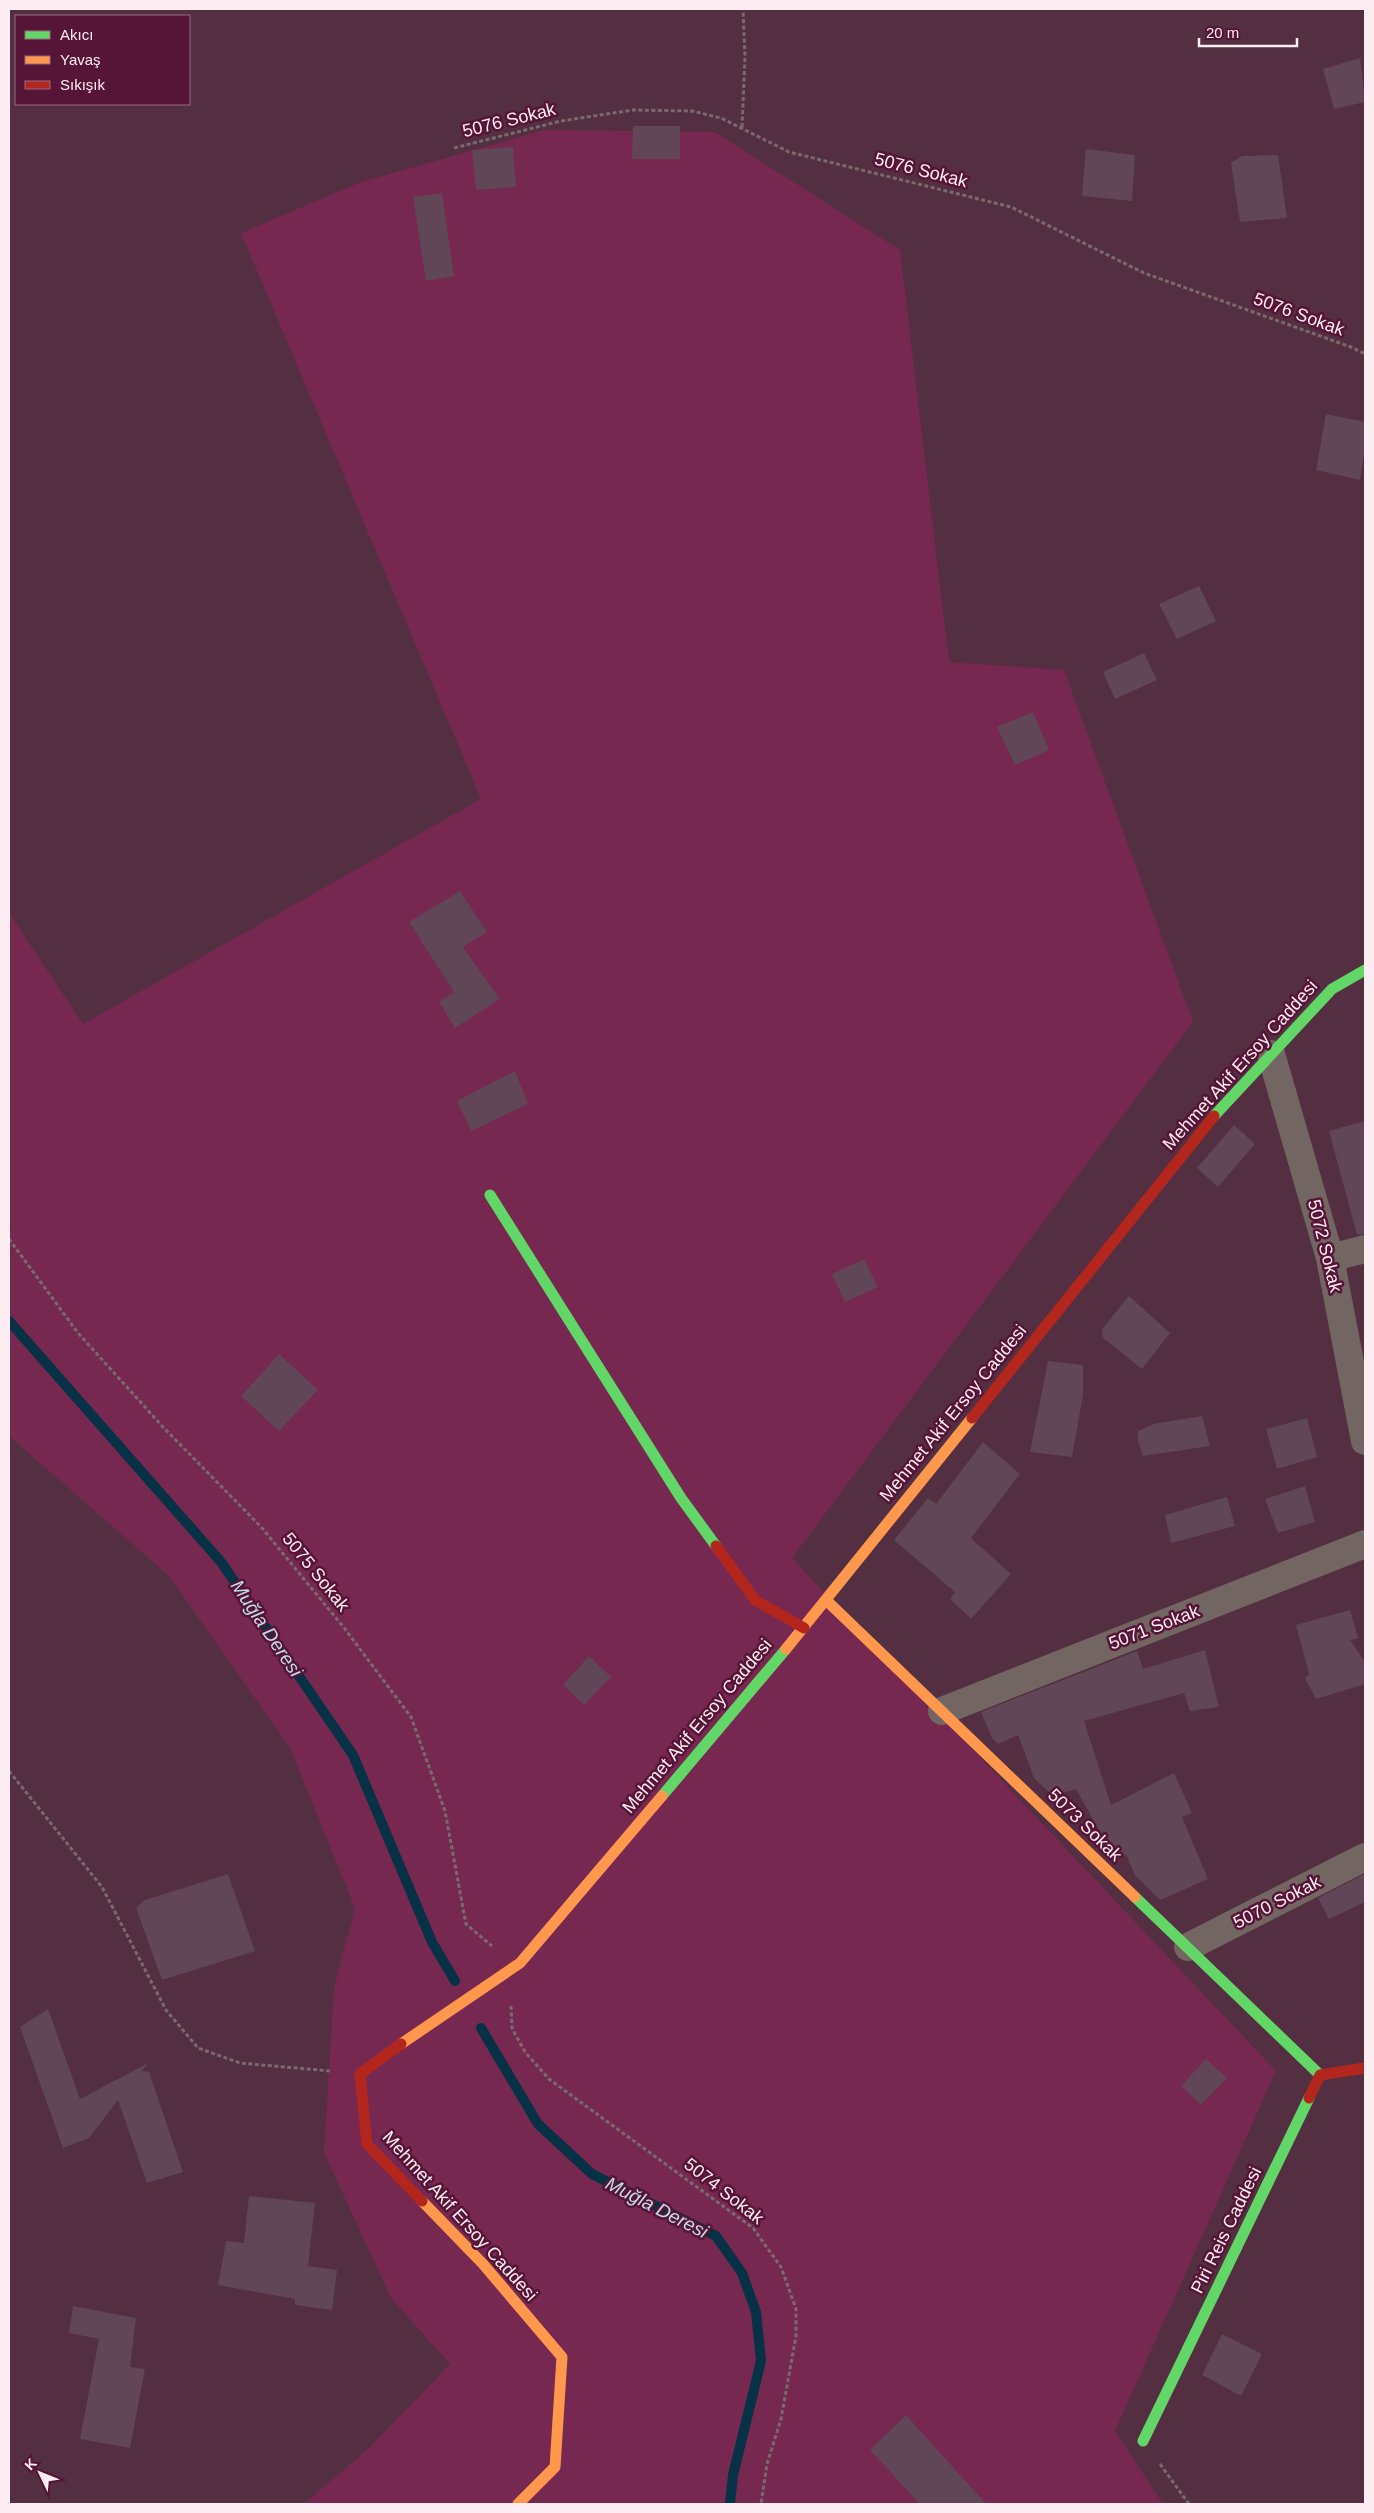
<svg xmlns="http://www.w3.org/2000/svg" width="1374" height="2513" font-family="Helvetica,sans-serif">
  <rect width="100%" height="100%" fill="#532f41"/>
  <path fill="#762851" d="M 544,130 L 715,132 L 900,250 L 949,662 L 1064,670 L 1193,1022 L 792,1558 L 1276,2071 L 1115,2431 L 1163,2504 L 304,2504 L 370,2447 L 450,2364 L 391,2298 L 324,2153 L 334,1988 L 355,1908 L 290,1748 L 169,1576 L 9,1436 L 9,913 L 83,1024 L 481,799 L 241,233 L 361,182 Z"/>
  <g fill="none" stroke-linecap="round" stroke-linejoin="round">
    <path stroke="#073145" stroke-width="10" d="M 9,1321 L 221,1562 L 353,1755 L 432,1942 L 455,1981
      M 481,2028 L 538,2124 L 592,2174 L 716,2236 L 742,2273 L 756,2312 L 761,2361 L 733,2475 L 730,2504"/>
  </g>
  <path fill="#604656" d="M 1360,58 L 1365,102 L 1334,109 L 1323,69 Z
    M 633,126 L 680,126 L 680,159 L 632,159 Z
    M 513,147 L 516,187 L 476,190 L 472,150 Z
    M 1086,149 L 1135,155 L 1132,201 L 1082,196 Z
    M 1278,155 L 1287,218 L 1240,222 L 1231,163 L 1242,156 Z
    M 442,193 L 454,276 L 426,281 L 413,197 Z
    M 1326,414 L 1365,422 L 1365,447 L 1360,480 L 1316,470 Z
    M 1199,586 L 1216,621 L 1177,639 L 1159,604 Z
    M 1144,653 L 1157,680 L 1115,699 L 1103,672 Z
    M 1033,712 L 1049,750 L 1015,765 L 997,727 Z
    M 460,891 L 487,932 L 463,947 L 500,999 L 455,1028 L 439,1002 L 454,992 L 409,922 Z
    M 515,1071 L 528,1104 L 471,1131 L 457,1101 Z
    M 1365,1121 L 1365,1234 L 1357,1235 L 1329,1131 Z
    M 1234,1125 L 1255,1144 L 1218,1187 L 1197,1168 Z
    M 864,1259 L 878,1287 L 845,1302 L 832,1274 Z
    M 1129,1296 L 1170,1333 L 1142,1369 L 1103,1338 L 1102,1329 Z
    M 279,1354 L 318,1390 L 279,1431 L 241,1396 Z
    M 1048,1361 L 1083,1365 L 1083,1395 L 1072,1457 L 1030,1452 Z
    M 1202,1416 L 1210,1446 L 1143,1456 L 1138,1441 L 1138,1431 L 1153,1424 Z
    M 1307,1418 L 1317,1457 L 1277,1469 L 1266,1429 Z
    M 983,1442 L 1020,1474 L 971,1538 L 1011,1574 L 971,1619 L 950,1599 L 955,1592 L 894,1540 L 928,1498 L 936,1504 Z
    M 1305,1486 L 1315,1522 L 1278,1533 L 1265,1499 Z
    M 1227,1497 L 1235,1526 L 1171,1543 L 1165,1515 Z
    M 1350,1610 L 1358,1638 L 1350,1640 L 1365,1662 L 1365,1684 L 1316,1699 L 1305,1678 L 1309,1674 L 1296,1625 Z
    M 1205,1650 L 1219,1707 L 1190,1711 L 1184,1693 L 1084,1721 L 1111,1805 L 1174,1773 L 1192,1813 L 1182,1817 L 1208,1879 L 1160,1900 L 1135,1875 L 1126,1855 L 1117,1858 L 1113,1855 L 1076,1789 L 1053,1796 L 1034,1778 L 1018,1735 L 998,1744 L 992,1738 L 981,1712 L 1137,1651 L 1143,1669 Z
    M 589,1656 L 611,1677 L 584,1705 L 563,1685 Z
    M 228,1874 L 255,1951 L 162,1980 L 136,1908 L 145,1900 Z
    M 1365,1874 L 1365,1902 L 1329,1919 L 1318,1898 Z
    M 48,2009 L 80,2099 L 148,2063 L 142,2071 L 149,2072 L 183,2172 L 147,2183 L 118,2100 L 89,2138 L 63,2148 L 20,2027 Z
    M 1206,2059 L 1227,2078 L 1201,2105 L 1181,2086 Z
    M 249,2196 L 315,2203 L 308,2266 L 337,2270 L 332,2310 L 295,2305 L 295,2299 L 218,2285 L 226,2241 L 244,2243 Z
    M 73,2306 L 136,2318 L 130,2367 L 145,2369 L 130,2448 L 80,2439 L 99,2339 L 69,2333 Z
    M 1222,2334 L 1262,2354 L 1241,2396 L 1202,2375 Z
    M 906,2415 L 986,2504 L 920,2504 L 870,2450 Z"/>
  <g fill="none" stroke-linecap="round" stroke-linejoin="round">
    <path stroke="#7b6a6d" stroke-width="3" stroke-dasharray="4 2.5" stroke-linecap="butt" d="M 742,127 L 745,57 L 743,9
      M 454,148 L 561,121 L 633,110 L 692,111 L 721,118 L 789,152 L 1011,207 L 1144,273 L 1351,347 L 1365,354
      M 9,1239 L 78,1333 L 163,1427 L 262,1528 L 345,1629 L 411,1717 L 445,1811 L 466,1924 L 492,1946
      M 9,1771 L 102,1887 L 166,2010 L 198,2048 L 240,2063 L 330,2071
      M 511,2006 L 512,2028 L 525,2052 L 549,2079 L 753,2228 L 781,2267 L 796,2309 L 796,2336 L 781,2419 L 767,2464 L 761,2504
      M 1160,2464 L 1189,2504"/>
    <path stroke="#736562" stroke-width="28" d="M 1271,1054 L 1330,1258 L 1365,1441
      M 1330,1258 L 1365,1249
      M 942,1711 L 1365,1544
      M 1188,1947 L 1365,1857"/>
    <path stroke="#63d668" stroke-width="11" d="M 1214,1116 L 1332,989 L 1365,970
      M 490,1195 L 681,1498 L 716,1546
      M 662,1796 L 786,1649
      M 1135,1897 L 1320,2075
      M 1143,2441 L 1309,2098"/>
    <path stroke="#ff974d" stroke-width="11" d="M 826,1600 L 1135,1897
      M 786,1649 L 972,1418
      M 401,2044 L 520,1963 L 662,1796
      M 422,2201 L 483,2264 L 562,2357 L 555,2467 L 518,2504"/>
    <path stroke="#b3261e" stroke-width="11" d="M 972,1418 L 1214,1116
      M 716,1546 L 755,1600 L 804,1628
      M 401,2044 L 360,2074 L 367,2144 L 422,2201
      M 1309,2098 L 1320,2075 L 1365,2068"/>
  </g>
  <g text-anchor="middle" stroke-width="5" stroke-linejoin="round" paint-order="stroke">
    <g font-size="18" fill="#fdecf2" stroke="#561437">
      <text transform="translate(509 120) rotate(-14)" y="6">5076 Sokak</text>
      <text transform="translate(921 170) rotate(14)" y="6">5076 Sokak</text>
      <text transform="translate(1299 314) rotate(20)" y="6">5076 Sokak</text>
      <text transform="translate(1240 1065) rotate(-48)" y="6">Mehmet Akif Ersoy Caddesi</text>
      <text transform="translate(1325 1246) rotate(76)" y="6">5072 Sokak</text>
      <text transform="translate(953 1413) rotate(-51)" y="6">Mehmet Akif Ersoy Caddesi</text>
      <text transform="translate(316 1572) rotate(51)" y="6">5075 Sokak</text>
      <text transform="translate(1154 1627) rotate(-21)" y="6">5071 Sokak</text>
      <text transform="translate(697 1726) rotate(-50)" y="6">Mehmet Akif Ersoy Caddesi</text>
      <text transform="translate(1085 1825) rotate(44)" y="6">5073 Sokak</text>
      <text transform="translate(1277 1902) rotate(-27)" y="6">5070 Sokak</text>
      <text transform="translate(724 2191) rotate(38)" y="6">5074 Sokak</text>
      <text transform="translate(460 2216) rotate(48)" y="6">Mehmet Akif Ersoy Caddesi</text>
      <text transform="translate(1226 2230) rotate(-64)" y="6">Piri Reis Caddesi</text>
    </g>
    <g font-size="19" font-style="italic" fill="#c1ddec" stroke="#561437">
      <text transform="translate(267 1628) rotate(56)" y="7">Muğla Deresi</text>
      <text transform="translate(657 2207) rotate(27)" y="7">Muğla Deresi</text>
    </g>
  </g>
  <rect width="1374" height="2513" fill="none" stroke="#fdecf2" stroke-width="20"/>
  <rect x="15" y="15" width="175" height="90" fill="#561437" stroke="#996a82"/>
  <rect x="25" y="31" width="25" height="8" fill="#63d668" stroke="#996a82"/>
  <text x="60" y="40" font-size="15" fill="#fdecf2">Akıcı</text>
  <rect x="25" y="56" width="25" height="8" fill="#ff974d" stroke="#996a82"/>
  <text x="60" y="65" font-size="15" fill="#fdecf2">Yavaş</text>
  <rect x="25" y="81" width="25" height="8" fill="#b3261e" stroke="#996a82"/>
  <text x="60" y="90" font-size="15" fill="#fdecf2">Sıkışık</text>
  <g transform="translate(40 2473) rotate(313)" stroke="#561437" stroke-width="4" paint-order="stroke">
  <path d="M0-4L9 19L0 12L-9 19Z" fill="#fdecf2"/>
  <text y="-8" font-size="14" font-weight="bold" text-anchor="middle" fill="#fdecf2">K</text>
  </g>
  <path d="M1199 38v8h98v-8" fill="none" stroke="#fdecf2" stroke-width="2.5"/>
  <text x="1206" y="38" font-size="15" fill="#fdecf2" stroke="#561437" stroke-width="4" paint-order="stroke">20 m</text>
</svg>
